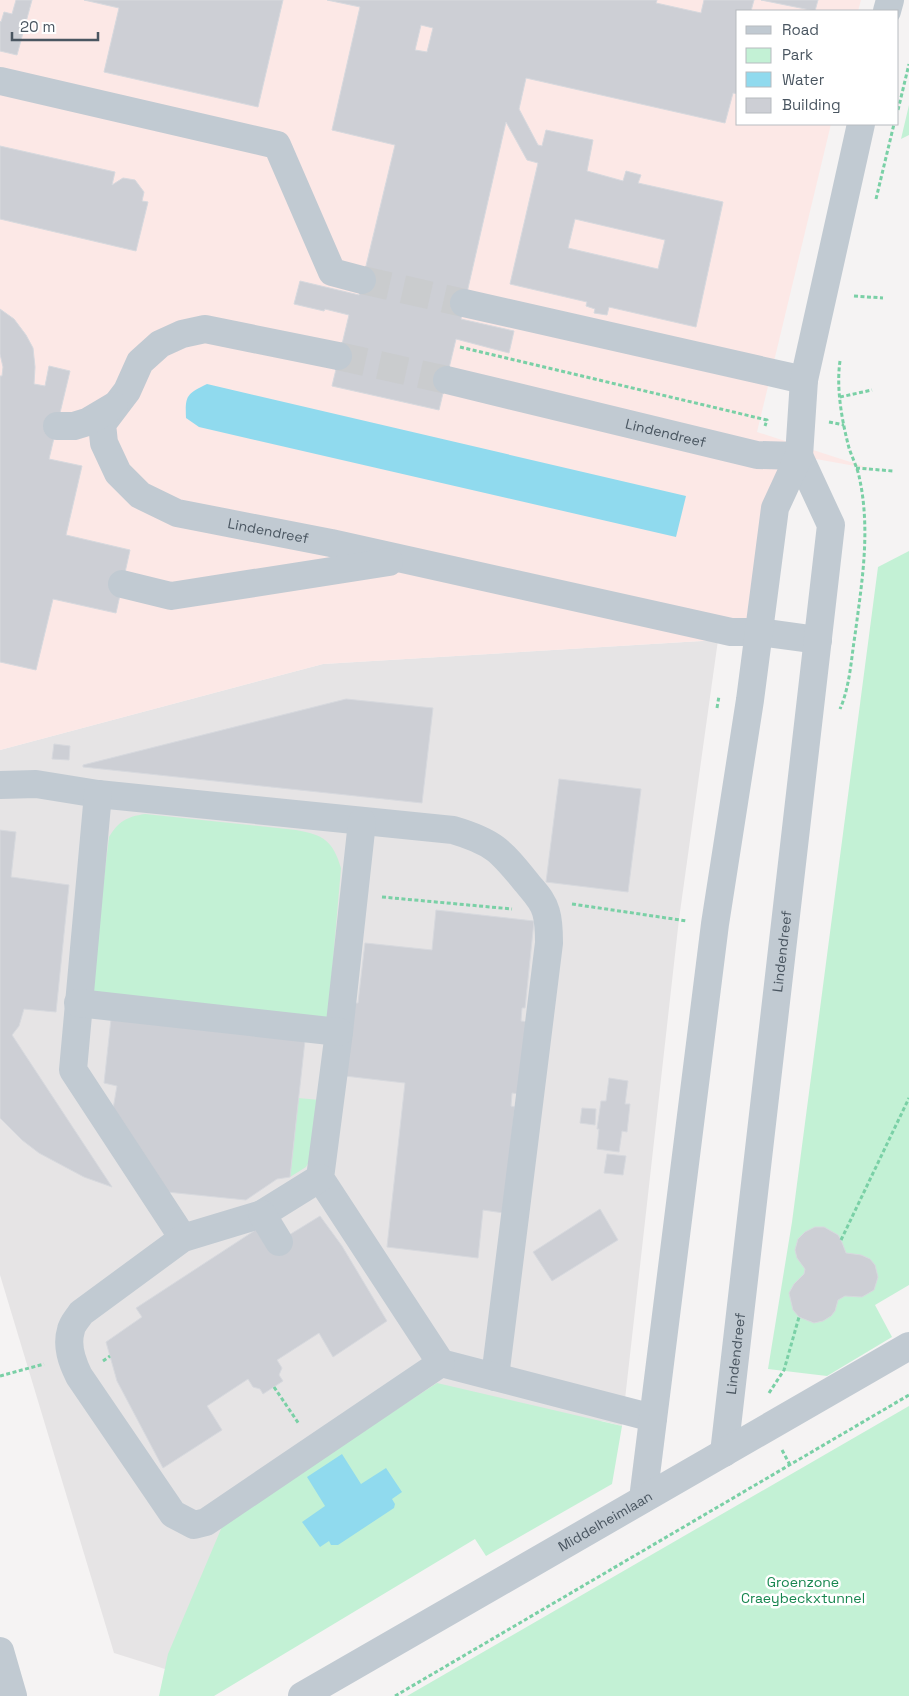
<svg xmlns="http://www.w3.org/2000/svg" width="909" height="1696" font-family="'Space Grotesk',sans-serif">
  <rect width="100%" height="100%" fill="#f5f3f3"/>
  <path fill="#e6e4e5" d="M 718,640 L 679,919 L 622,1426 L 602,1421 L 165,1669 L 114,1653 L 0,1275 L 0,750 L 323,664 Z"/>
  <path fill="#fce8e6" d="M 0,0 L 861,0 L 858,11 L 738,11 L 738,124 L 831,124 L 757,432 L 872,469 L 799,456 L 760,632 L 718,640 L 323,664 L 0,750 Z"/>
  <path fill="#c3f1d5" d="M 909,105 L 909,135 L 901,139 Z
    M 909,551 L 909,1285 L 875,1305 L 892,1337 L 827,1376 L 768,1369 L 792,1222 L 878,567 Z
    M 145,814 L 296,830 C 324,835 333,841 341,868 L 328,1019 L 90,996 L 109,837 C 119,821 126,817 145,814 Z
    M 298,1098 L 320,1100 L 313,1155 L 306,1167 L 290,1177 Z
    M 437,1383 L 622,1426 L 612,1484 L 486,1556 L 475,1539 L 214,1696 L 159,1696 L 168,1654 L 224,1522 Z
    M 909,1406 L 909,1696 L 407,1696 Z"/>
  <path fill="#90daee" d="M 207,384 L 686,496 L 676,537 L 199,427 L 186,418 C 185,395 187,394 207,384 Z
    M 342,1454 L 361,1484 L 386,1468 L 402,1492 L 392,1499 L 395,1504 L 394,1508 L 338,1545 L 331,1545 L 329,1541 L 320,1547 L 302,1522 L 325,1506 L 307,1477 Z"/>
  <path fill="#cdcfd5" stroke="#d7d9de" fill-rule="evenodd" d="M 16,0 L 32,0 L 17,55 L 0,51 L 0,21 L 1,22 L 4,12 L 12,14 Z
    M 84,0 L 283,0 L 258,107 L 104,72 L 119,8 Z
    M 327,0 L 657,0 L 656,3 L 701,13 L 704,0 L 754,0 L 751,11 L 738,11 L 738,94 L 733,93 L 725,123 L 526,78 L 519,109 L 538,145 L 542,146 L 546,130 L 593,140 L 587,171 L 623,181 L 626,171 L 641,175 L 638,183 L 723,202 L 696,327 L 609,307 L 607,315 L 594,313 L 595,309 L 586,306 L 587,302 L 510,284 L 538,163 L 527,160 L 506,122 L 461,319 L 514,331 L 509,353 L 456,339 L 439,410 L 332,386 L 349,315 L 325,309 L 324,311 L 294,304 L 300,281 L 359,295 L 395,145 L 332,130 L 360,7 ZM 421,25 L 433,28 L 427,52 L 415,50 ZM 575,219 L 665,240 L 658,269 L 568,248 Z
    M 761,0 L 818,0 L 815,11 Z
    M 0,146 L 115,172 L 112,185 L 123,178 L 135,180 L 144,192 L 142,201 L 148,202 L 136,251 L 0,219 Z
    M 0,309 L 14,319 L 26,335 L 33,348 L 35,367 L 34,384 L 45,386 L 49,366 L 70,371 L 49,459 L 82,466 L 66,535 L 130,550 L 116,613 L 53,599 L 36,670 L 0,662 L 0,376 L 2,376 L 3,367 L 0,354 Z
    M 346,699 L 433,708 L 422,803 L 83,767 L 83,765 Z
    M 54,744 L 70,746 L 69,760 L 52,759 Z
    M 559,779 L 641,789 L 628,892 L 546,882 Z
    M 0,830 L 16,832 L 11,877 L 69,885 L 56,1012 L 24,1009 L 19,1026 L 12,1035 L 112,1187 L 84,1177 L 39,1153 L 22,1140 L 0,1118 Z
    M 436,910 L 534,921 L 525,1008 L 522,1008 L 521,1021 L 528,1022 L 520,1094 L 512,1093 L 511,1106 L 515,1107 L 504,1213 L 483,1210 L 478,1258 L 387,1247 L 405,1083 L 345,1076 L 353,1003 L 358,1003 L 365,943 L 432,950 Z
    M 112,1010 L 306,1031 L 290,1177 L 277,1179 L 246,1200 L 167,1192 L 113,1109 L 117,1086 L 104,1083 Z
    M 609,1078 L 628,1081 L 625,1104 L 630,1104 L 627,1132 L 622,1131 L 619,1152 L 597,1149 L 599,1129 L 597,1129 L 601,1101 L 606,1101 Z
    M 582,1108 L 596,1109 L 595,1125 L 580,1123 Z
    M 607,1154 L 626,1156 L 623,1175 L 604,1173 Z
    M 600,1209 L 618,1240 L 552,1281 L 533,1252 Z
    M 320,1216 L 342,1246 L 387,1321 L 333,1357 L 319,1333 L 277,1360 L 282,1368 L 279,1375 L 283,1381 L 263,1394 L 260,1389 L 253,1387 L 248,1379 L 207,1406 L 222,1430 L 163,1468 L 117,1381 L 106,1342 L 142,1317 L 136,1308 L 257,1229 L 268,1248 Z
    M 815,1227 L 824,1227 L 838,1235 L 841,1240 L 846,1253 L 861,1255 L 870,1259 L 875,1265 L 878,1277 L 874,1290 L 862,1297 L 845,1296 L 838,1300 L 835,1311 L 831,1316 L 823,1321 L 814,1323 L 799,1317 L 793,1310 L 789,1293 L 794,1284 L 804,1274 L 805,1269 L 797,1258 L 795,1250 L 798,1239 L 805,1232 Z"/>
  <g fill="none" stroke-linecap="round" stroke-linejoin="round">
    <path stroke="#caccce" stroke-width="28" stroke-dasharray="28 14" stroke-linecap="butt" d="M 362,280 L 464,303
      M 338,356 L 447,380"/>
    <path stroke="#7ad0a6" stroke-width="3" stroke-dasharray="4 2.5" stroke-linecap="butt" d="M 898,110 L 909,64
      M 876,199 L 894,124
      M 854,296 L 883,298
      M 460,347 L 767,420 L 765,426
      M 840,361 C 836,389 842,421 849,448 C 852,457 857,467 859,476 C 871,529 862,582 855,635 C 851,660 850,686 840,709
      M 840,397 L 872,390
      M 829,422 L 844,425
      M 856,468 L 893,471
      M 717,708 L 719,696
      M 382,897 L 512,909
      M 572,904 L 687,921
      M 841,1240 L 909,1098
      M 103,1361 L 110,1356
      M 0,1376 L 44,1364
      M 274,1387 L 299,1424
      M 769,1393 L 784,1370 L 799,1317
      M 782,1450 L 790,1465
      M 395,1696 L 909,1395"/>
    <g stroke="#c1cad2" stroke-width="28">
      <path d="M 887,11 L 890,0"/>
      <path d="M 0,81 L 277,145 L 332,272 L 362,280"/>
      <path d="M 464,303 L 804,380"/>
      <path id="s1" d="M 338,356 L 205,329 L 182,334 L 160,344 L 140,362 L 127,391 L 102,424 L 104,443 L 118,473 L 140,495 L 177,513 L 331,543 L 731,632 L 760,632 L 818,640"/>
      <path id="s2" d="M 447,380 L 757,455 L 799,456"/>
      <path d="M 57,426 L 74,426 L 87,422 L 114,406"/>
      <path d="M 122,584 L 171,596 L 389,562"/>
      <path d="M 0,785 L 36,784 L 98,794 L 453,830 C 494,842 501,851 527,883 C 534,892 543,900 546,912 C 549,922 549,932 549,943 L 495,1377"/>
      <path d="M 98,794 L 73,1070 L 183,1238"/>
      <path d="M 362,822 L 339,1032 L 320,1178 L 441,1363 L 653,1418"/>
      <path d="M 78,1003 L 339,1032"/>
      <path d="M 320,1178 L 262,1214 L 183,1238 L 81,1313 C 78,1318 72,1324 71,1330 C 66,1346 72,1362 79,1376 L 173,1514 L 194,1525 L 206,1522 L 441,1363"/>
      <path d="M 262,1214 L 279,1242"/>
      <path id="s3" d="M 724,1453 L 831,525 L 799,456"/>
      <path d="M 643,1499 L 715,924 L 750,700 L 775,508 L 799,456 L 804,380 L 861,124"/>
      <path d="M 0,1651 L 13,1696"/>
      <path id="s4" d="M 302,1696 L 909,1346"/>
    </g>
  </g>
  <g text-anchor="middle" stroke-width="5" stroke-linejoin="round" paint-order="stroke">
    <g font-size="14" fill="#4a5661" stroke="#fff">
      <text dy="5" stroke="none"><textPath href="#s2" startOffset="225">Lindendreef</textPath></text>
      <text dy="5" stroke="none"><textPath href="#s1" startOffset="501">Lindendreef</textPath></text>
      <text dy="5" stroke="none"><textPath href="#s3" startOffset="505">Lindendreef</textPath></text>
      <text dy="5" stroke="none"><textPath href="#s3" startOffset="100">Lindendreef</textPath></text>
      <text dy="5" stroke="none"><textPath href="#s4" startOffset="350">Middelheimlaan</textPath></text>
    </g>
    <g font-size="14" fill="#17864f" stroke="#fff">
      <text x="803" y="1587">Groenzone<tspan x="803" dy="16">Craeybeckxtunnel</tspan></text>
    </g>
  </g>
  <rect x="736" y="10" width="162" height="115" fill="#ffffff" stroke="#b7bbc0"/>
  <rect x="746" y="26" width="25" height="8" fill="#c1cad2" stroke="#b7bbc0"/>
  <text x="782" y="35" font-size="15" fill="#4a5661">Road</text>
  <rect x="746" y="48" width="25" height="15" fill="#c3f1d5" stroke="#b7bbc0"/>
  <text x="782" y="60" font-size="15" fill="#4a5661">Park</text>
  <rect x="746" y="72" width="25" height="15" fill="#90daee" stroke="#b7bbc0"/>
  <text x="782" y="85" font-size="15" fill="#4a5661">Water</text>
  <rect x="746" y="98" width="25" height="15" fill="#cdcfd5" stroke="#b7bbc0"/>
  <text x="782" y="110" font-size="15" fill="#4a5661">Building</text>
  <path d="M12 32v8h86v-8" fill="none" stroke="#4a5661" stroke-width="2.5"/>
  <text x="20" y="32" font-size="15" fill="#4a5661" stroke="#ffffff" stroke-width="4" paint-order="stroke">20 m</text>
</svg>
